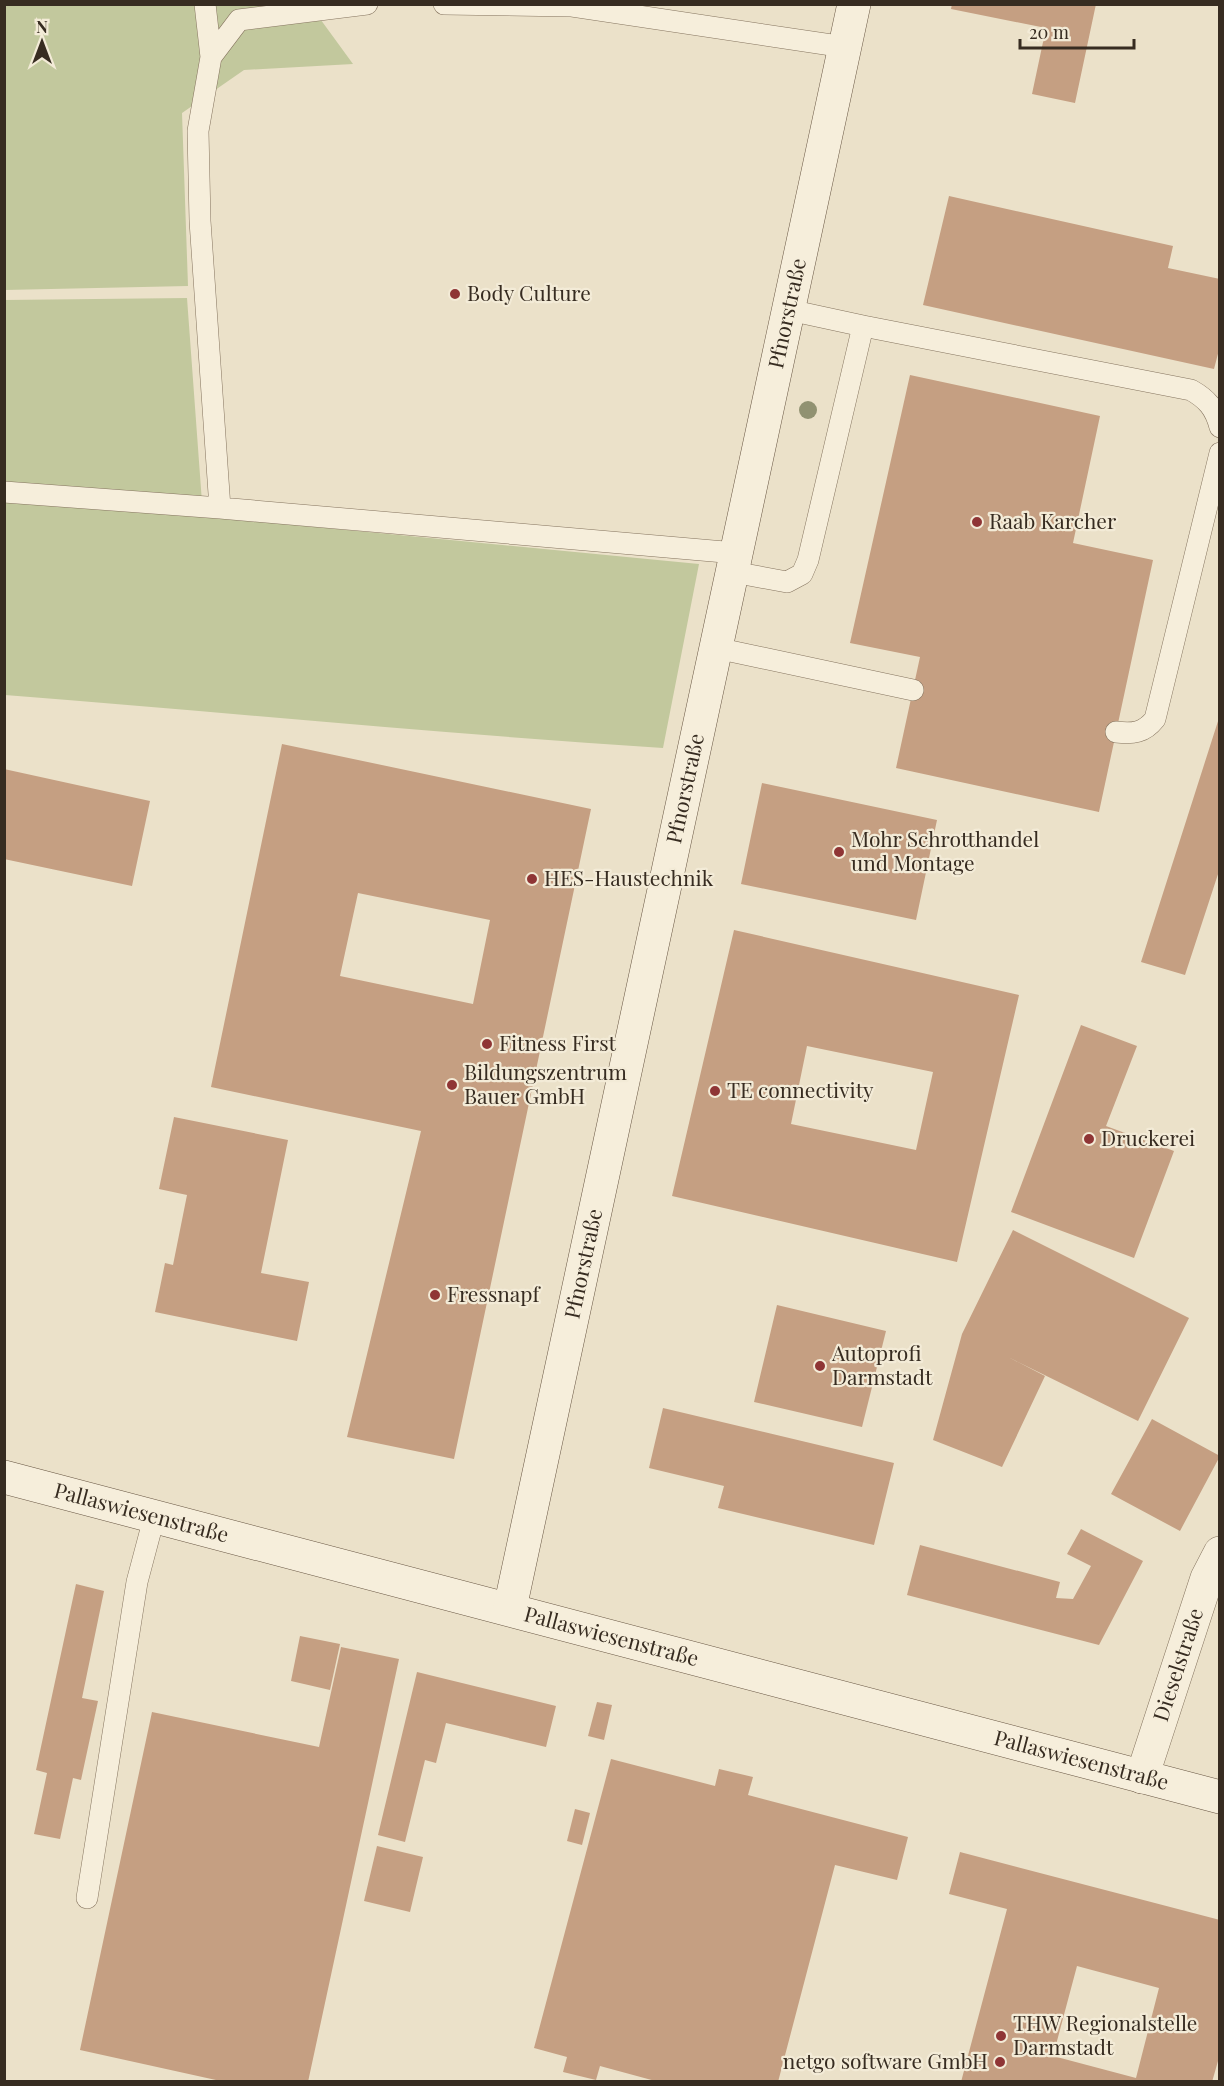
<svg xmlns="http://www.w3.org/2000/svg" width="1224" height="2086" font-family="'Playfair Display',serif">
  <rect width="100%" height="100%" fill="#ebe1c9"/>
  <path fill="#c2c89d" d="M 4,5 L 310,5 L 353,64 L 244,70 L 182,113 L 188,286 L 5,290 Z
    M 187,298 L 203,516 L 699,564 L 663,748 C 443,734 224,712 5,695 L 4,300 Z"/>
  <path fill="#c59f82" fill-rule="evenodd" d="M 952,4 L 1096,4 L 1075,103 L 1032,94 L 1046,28 L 951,9 Z
    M 949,196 L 1173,246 L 1168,268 L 1220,279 L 1220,346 L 1214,369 L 923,305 Z
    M 910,375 L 1100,416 L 1073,543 L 1153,560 L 1099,812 L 896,768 L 920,657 L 850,643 Z
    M 1219,718 L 1220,868 L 1185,975 L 1141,962 Z
    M 282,744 L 591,809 L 454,1459 L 347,1437 L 421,1131 L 211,1087 ZM 358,893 L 490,920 L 473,1004 L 340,976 Z
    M 4,769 L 150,801 L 132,886 L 4,859 Z
    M 762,783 L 937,820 L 916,920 L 741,884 Z
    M 734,930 L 1019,995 L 957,1262 L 672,1196 ZM 807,1046 L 933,1072 L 916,1150 L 791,1124 Z
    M 1081,1025 L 1137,1046 L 1106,1126 L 1174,1151 L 1134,1258 L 1011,1212 Z
    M 174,1117 L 288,1140 L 261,1273 L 309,1282 L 297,1341 L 155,1312 L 165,1263 L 173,1265 L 187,1195 L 159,1189 Z
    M 1013,1230 L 1189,1318 L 1138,1421 L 1008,1357 L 1045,1376 L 1002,1467 L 933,1440 L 962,1334 Z
    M 777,1305 L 886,1331 L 862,1427 L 754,1402 Z
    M 663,1408 L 894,1463 L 874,1545 L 718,1508 L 724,1486 L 649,1468 Z
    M 1152,1419 L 1220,1456 L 1180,1531 L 1111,1494 Z
    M 1081,1529 L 1143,1561 L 1099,1645 L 907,1595 L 920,1545 L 1060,1582 L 1056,1598 L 1073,1599 L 1091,1566 L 1067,1554 Z
    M 76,1584 L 104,1591 L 82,1698 L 98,1701 L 81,1780 L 73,1778 L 60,1839 L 34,1834 L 47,1773 L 36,1770 Z
    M 300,1636 L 340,1644 L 330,1690 L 291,1681 Z
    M 341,1647 L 399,1659 L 308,2082 L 225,2082 L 80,2050 L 152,1712 L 319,1747 Z
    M 417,1672 L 556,1706 L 546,1747 L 446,1723 L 436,1763 L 425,1760 L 405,1842 L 378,1835 Z
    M 597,1702 L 612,1705 L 604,1740 L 588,1736 Z
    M 611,1759 L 715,1786 L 719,1769 L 753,1777 L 748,1795 L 908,1837 L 897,1880 L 835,1865 L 778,2082 L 659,2082 L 600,2066 L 596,2080 L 563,2072 L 567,2057 L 534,2048 Z
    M 575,1809 L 590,1813 L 582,1845 L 567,1841 Z
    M 377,1846 L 423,1857 L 410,1912 L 364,1901 Z
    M 960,1852 L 1220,1920 L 1220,2054 L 1212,2082 L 961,2082 L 1007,1909 L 949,1894 ZM 1077,1966 L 1159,1988 L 1136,2078 L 1053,2056 Z"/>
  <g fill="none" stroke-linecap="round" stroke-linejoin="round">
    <g stroke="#85745f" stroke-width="22">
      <path id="lane" d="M 205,4 L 211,57
        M 444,4 L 572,6 L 845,47
        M 863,326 L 1191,390 C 1207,399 1215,408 1220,427
        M 4,492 L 220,508 L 736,553
        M 220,508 L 200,221 L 198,131 L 211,57 L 239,20 L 367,4
        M 733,572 L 787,582 L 802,574 L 808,560 L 863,326 L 789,310
        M 716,648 L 913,690
        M 1116,732 C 1133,734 1144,733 1155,719 L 1220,453
        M 87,1898 L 137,1582 L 154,1518"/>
    </g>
    <g stroke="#85745f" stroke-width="34">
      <g id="street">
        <path id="s1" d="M 1142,1777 L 1207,1578 L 1220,1553"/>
      </g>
    </g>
    <g stroke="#675542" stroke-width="34">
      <g id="secondary">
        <path id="s2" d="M 4,1477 L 1220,1797"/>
        <path id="s3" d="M 510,1608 L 854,4"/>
      </g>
    </g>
    <use href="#lane" stroke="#f6eedb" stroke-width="21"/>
    <use href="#street" stroke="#f6eedb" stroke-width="33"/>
    <use href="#secondary" stroke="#f6eedb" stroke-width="33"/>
  </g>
  <circle fill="#919272" cx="808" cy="410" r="9"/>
  <g fill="#8f3535" stroke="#f3ebd7" stroke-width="2">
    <circle cx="455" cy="294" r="6"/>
    <circle cx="977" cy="522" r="6"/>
    <circle cx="839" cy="852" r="6"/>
    <circle cx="532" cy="879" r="6"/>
    <circle cx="487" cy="1044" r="6"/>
    <circle cx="452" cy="1085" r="6"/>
    <circle cx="715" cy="1091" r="6"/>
    <circle cx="1089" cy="1139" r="6"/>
    <circle cx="435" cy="1295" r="6"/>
    <circle cx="820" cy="1366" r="6"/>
    <circle cx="1001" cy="2036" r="6"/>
    <circle cx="1000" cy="2062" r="6"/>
  </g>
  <g text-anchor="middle" stroke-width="4.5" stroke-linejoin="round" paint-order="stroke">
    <g font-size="21" fill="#372c21" stroke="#f3ebd7" text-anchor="start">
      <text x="467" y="301">Body Culture</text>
      <text x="989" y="529">Raab Karcher</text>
      <text x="851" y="847">Mohr Schrotthandel<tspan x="851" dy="24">und Montage</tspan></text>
      <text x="544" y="886">HES-Haustechnik</text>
      <text x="499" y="1051">Fitness First</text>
      <text x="464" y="1080">Bildungszentrum<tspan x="464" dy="24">Bauer GmbH</tspan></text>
      <text x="727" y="1098">TE connectivity</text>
      <text x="1101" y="1146">Druckerei</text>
      <text x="447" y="1302">Fressnapf</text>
      <text x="832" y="1361">Autoprofi<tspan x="832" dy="24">Darmstadt</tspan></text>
      <text x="1013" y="2031">THW Regionalstelle<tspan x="1013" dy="24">Darmstadt</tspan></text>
      <text x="988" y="2069" text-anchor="end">netgo software GmbH</text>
    </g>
    <g font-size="21" fill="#372c21" stroke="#f3ebd7">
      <text dy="7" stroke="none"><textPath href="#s3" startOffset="1324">Pfnorstraße</textPath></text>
      <text dy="7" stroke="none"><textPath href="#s3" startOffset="838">Pfnorstraße</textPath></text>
      <text dy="7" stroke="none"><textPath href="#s3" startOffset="352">Pfnorstraße</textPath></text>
      <text dy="7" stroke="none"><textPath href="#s2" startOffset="142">Pallaswiesenstraße</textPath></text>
      <text dy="7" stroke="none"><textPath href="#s2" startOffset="628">Pallaswiesenstraße</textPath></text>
      <text dy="7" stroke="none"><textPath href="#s1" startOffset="118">Dieselstraße</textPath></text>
      <text dy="7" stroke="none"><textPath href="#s2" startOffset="1114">Pallaswiesenstraße</textPath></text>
    </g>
  </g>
  <rect width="1224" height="2086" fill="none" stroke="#372c21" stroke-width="12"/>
  <g transform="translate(42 42)" stroke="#f3ebd7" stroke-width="4.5" paint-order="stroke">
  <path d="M0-4.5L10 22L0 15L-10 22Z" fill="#372c21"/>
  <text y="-9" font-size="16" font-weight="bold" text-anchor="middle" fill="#372c21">N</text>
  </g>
  <path d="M1020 39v9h114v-9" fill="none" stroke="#372c21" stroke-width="3"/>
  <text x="1029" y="39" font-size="18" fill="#372c21" stroke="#f3ebd7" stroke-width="4.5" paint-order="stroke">20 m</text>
</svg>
